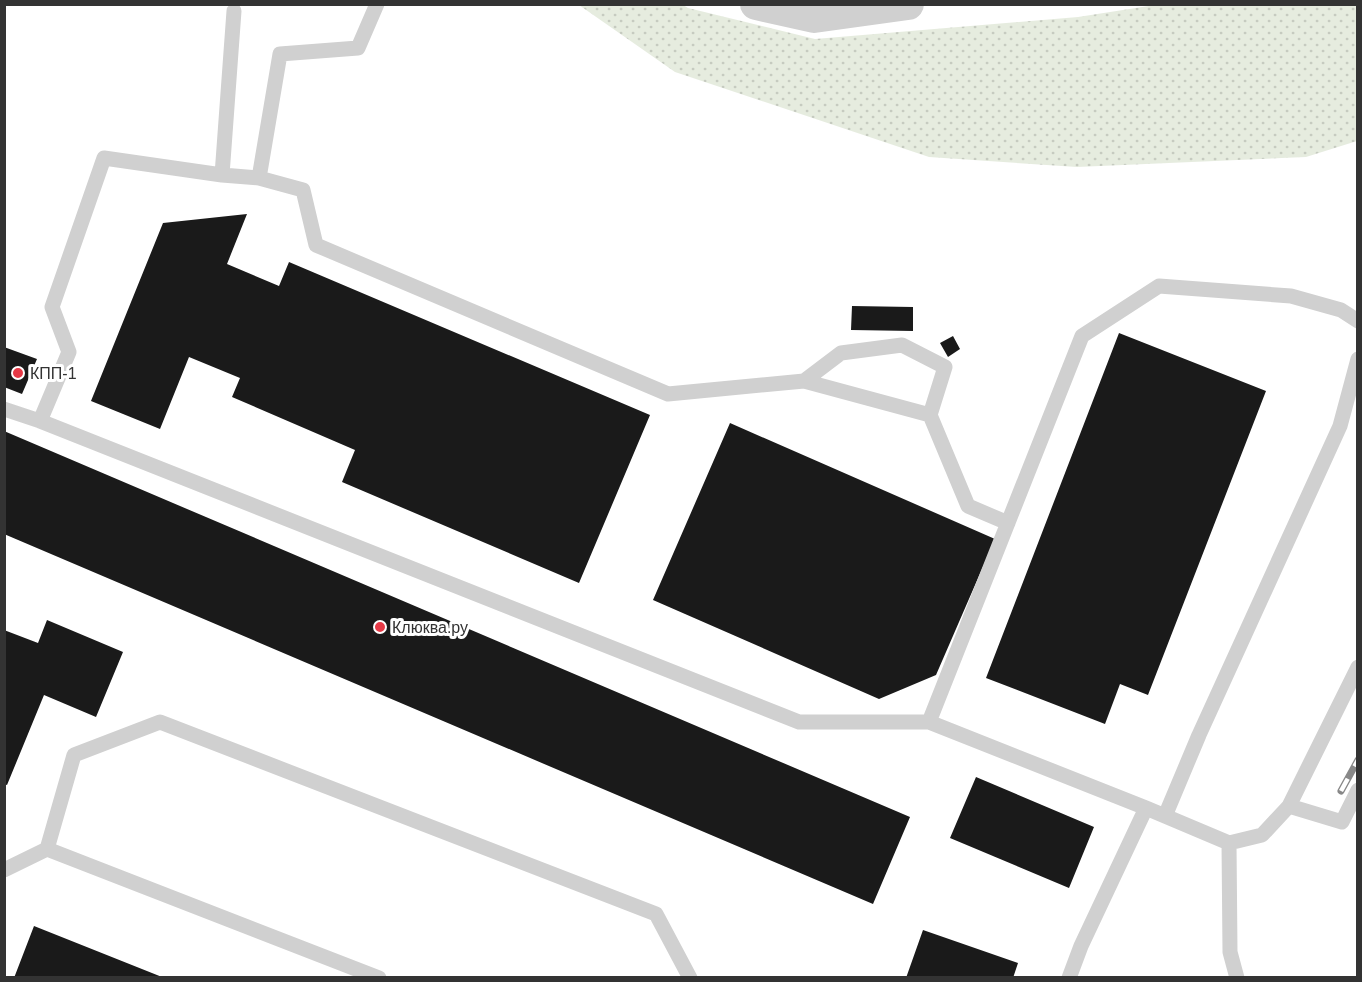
<svg xmlns="http://www.w3.org/2000/svg" width="1362" height="982" font-family="Helvetica,sans-serif">
  <defs>
    <pattern id="grass-dots" width="8" height="8" patternUnits="userSpaceOnUse" patternTransform="scale(1.5)"><rect width="8" height="8" fill="#e6ecdf"/><path d="M2 2h.1M6 6h.1" fill="none" stroke="#c6cbc0" stroke-width="1.8" stroke-linecap="round"/></pattern>
  </defs>
  <rect width="100%" height="100%" fill="#fff"/>
  <path fill="url(#grass-dots)" d="M 579,5 L 683,5 L 688,8 L 815,39 L 1078,17 L 1155,5 L 1357,5 L 1357,141 L 1306,157 L 1077,167 L 929,157 L 675,72 Z"/>
  <path fill="#1a1a1a" d="M 247,214 L 227,264 L 279,286 L 289,262 L 650,415 L 579,583 L 342,482 L 355,450 L 232,397 L 240,378 L 189,357 L 160,429 L 91,401 L 163,223 Z
    M 852,306 L 913,307 L 913,331 L 851,330 Z
    M 1119,333 L 1266,391 L 1148,695 L 1120,684 L 1105,724 L 986,678 Z
    M 953,336 L 960,349 L 948,357 L 940,343 Z
    M 4,347 L 37,359 L 22,394 L 4,387 Z
    M 730,423 L 995,539 L 936,675 L 879,699 L 653,600 Z
    M 4,431 L 910,817 L 873,904 L 4,534 Z
    M 47,620 L 123,652 L 96,717 L 44,695 L 7,785 L 4,784 L 4,630 L 38,643 Z
    M 976,777 L 1094,827 L 1069,888 L 950,838 Z
    M 34,926 L 162,977 L 162,978 L 14,978 Z
    M 923,930 L 1018,963 L 1013,978 L 906,978 Z"/>
  <g fill="none" stroke-linecap="round" stroke-linejoin="round">
    <path stroke="#d0d0d0" stroke-width="15" d="M 222,175 L 234,11
      M 259,178 L 303,190 L 316,245 L 668,394 L 804,381 L 841,353 L 902,345 L 945,367 L 930,415 L 968,506 L 1008,523
      M 804,381 L 930,415
      M 4,409 L 40,421 L 799,722 L 929,722 L 1146,808 L 1229,843 L 1262,835 L 1289,806 L 1358,667
      M 40,421 L 69,352 L 52,307 L 104,158 L 222,175 L 259,178 L 280,54 L 358,48 L 377,4
      M 929,722 L 1082,336 L 1159,286 L 1291,296 L 1341,310 L 1358,321
      M 1289,806 L 1342,822 L 1358,790
      M 1165,816 L 1199,735 L 1340,426 L 1358,359
      M 1229,843 L 1230,952 L 1237,978
      M 47,849 L 74,755 L 160,722 L 656,914 L 690,978
      M 4,870 L 47,849 L 379,978
      M 1069,978 L 1081,946 L 1146,808"/>
    <path stroke="#d0d0d0" stroke-width="32" d="M 756,4 L 814,17 L 908,4"/>
    <g stroke="#888" stroke-width="7">
      <path id="rail" d="M 1341,791 L 1358,760"/>
    </g>
    <use href="#rail" stroke="#fff" stroke-width="4.5" stroke-dasharray="14" stroke-linecap="butt"/>
  </g>
  <g fill="#e63946" stroke="#fff" stroke-width="2">
    <circle cx="18" cy="373" r="6"/>
    <circle cx="380" cy="627" r="6"/>
  </g>
  <g text-anchor="middle" stroke-width="6" stroke-linejoin="round" paint-order="stroke">
    <g font-size="16" fill="#333" stroke="#fff" text-anchor="start">
      <text x="30" y="379">КПП-1</text>
      <text x="392" y="633">Клюква.ру</text>
    </g>
  </g>
  <rect width="1362" height="982" fill="none" stroke="#333333" stroke-width="12"/>
</svg>
